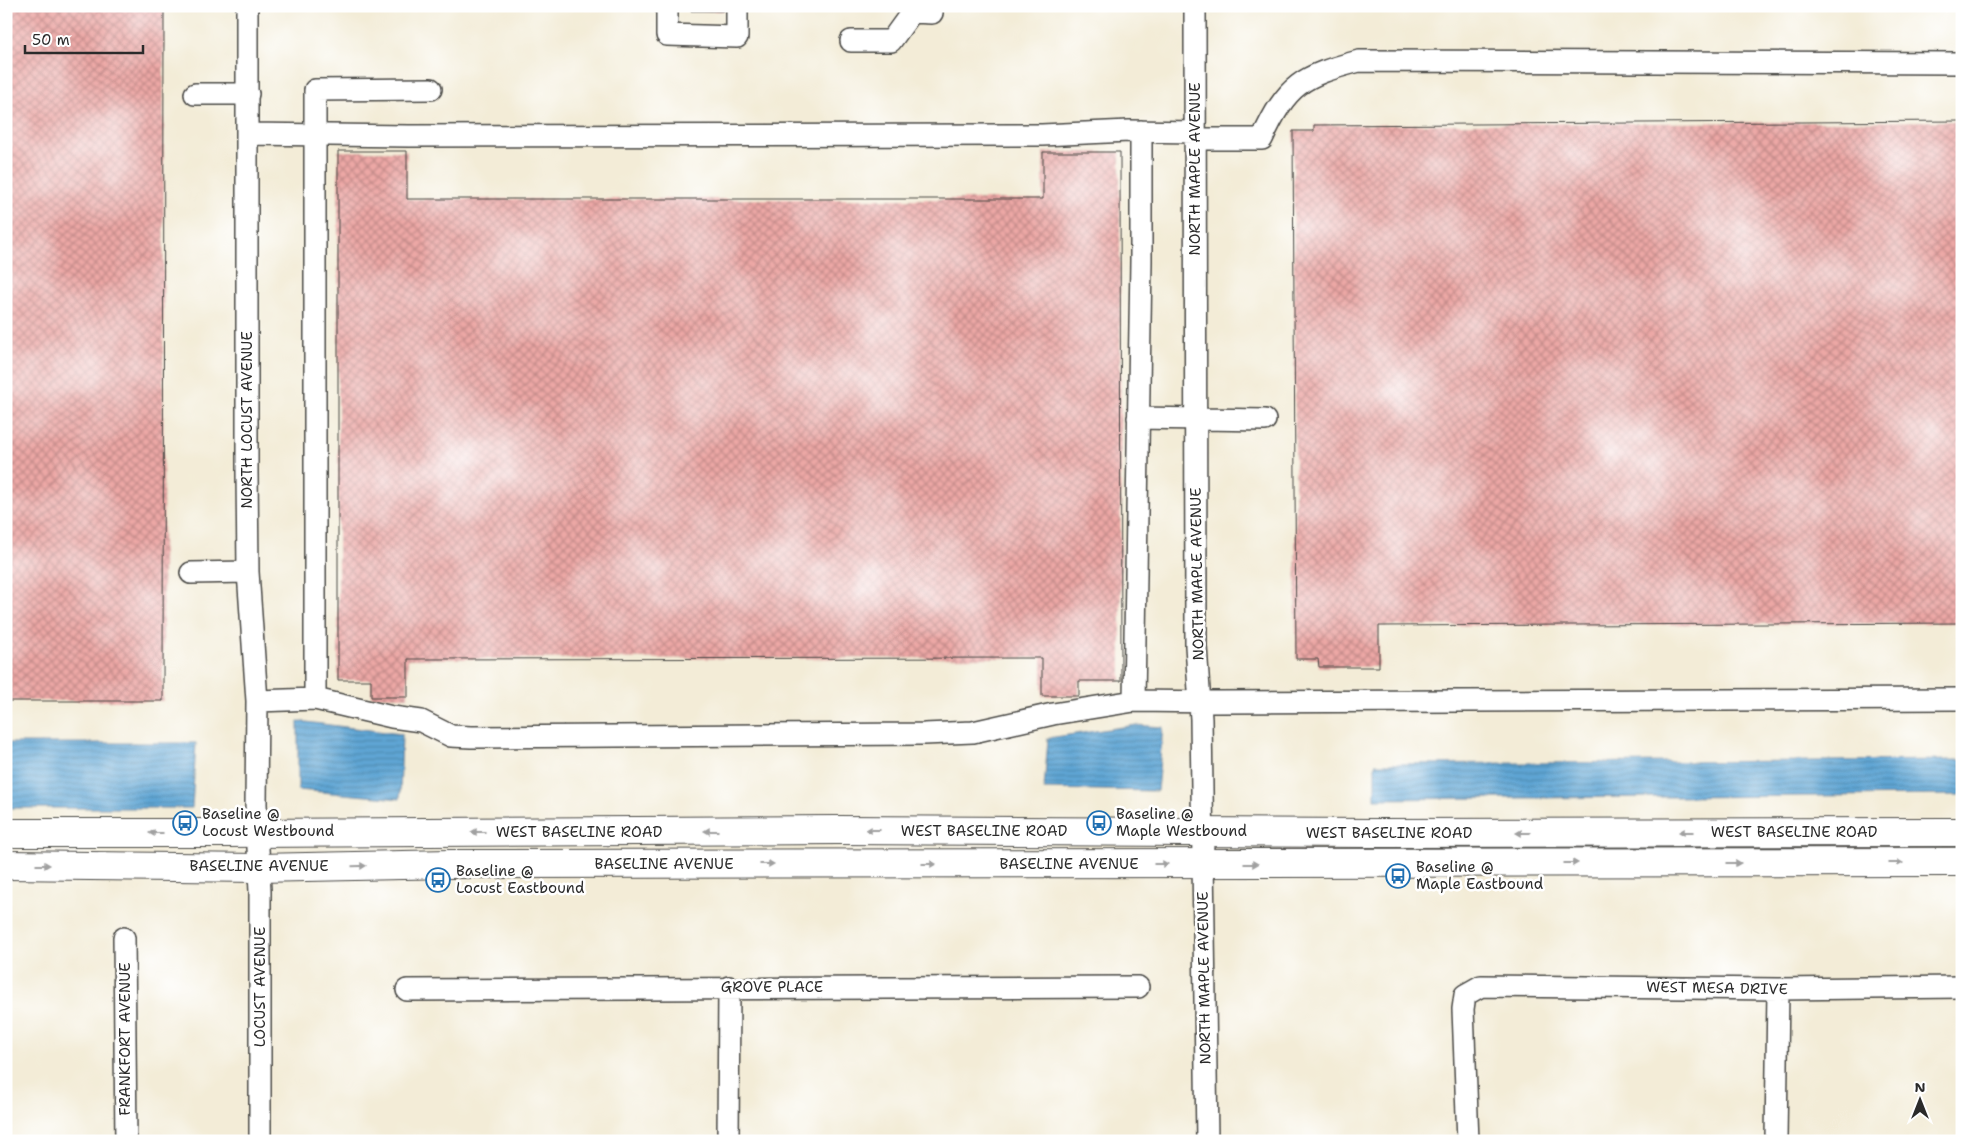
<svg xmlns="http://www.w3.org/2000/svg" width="1968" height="1147" font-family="'Shantell Sans',sans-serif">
  <defs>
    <pattern id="water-rules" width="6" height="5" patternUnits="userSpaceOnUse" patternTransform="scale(1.25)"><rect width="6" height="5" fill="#5ea5d4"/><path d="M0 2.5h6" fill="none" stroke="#4e87ac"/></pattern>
    <pattern id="building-cross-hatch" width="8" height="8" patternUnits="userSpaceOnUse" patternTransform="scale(1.25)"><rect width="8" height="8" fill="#eca7a5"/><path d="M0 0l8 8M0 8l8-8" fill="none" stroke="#bf8887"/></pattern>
  </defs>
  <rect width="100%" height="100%" fill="#fff"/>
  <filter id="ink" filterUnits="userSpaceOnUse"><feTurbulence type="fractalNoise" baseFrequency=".02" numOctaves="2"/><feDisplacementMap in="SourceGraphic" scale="10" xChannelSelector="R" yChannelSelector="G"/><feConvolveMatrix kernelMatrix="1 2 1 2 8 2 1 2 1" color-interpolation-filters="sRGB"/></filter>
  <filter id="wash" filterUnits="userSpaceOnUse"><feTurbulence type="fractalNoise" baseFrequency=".0096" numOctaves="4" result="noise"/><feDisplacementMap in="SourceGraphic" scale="20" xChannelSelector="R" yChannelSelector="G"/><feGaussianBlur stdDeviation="1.12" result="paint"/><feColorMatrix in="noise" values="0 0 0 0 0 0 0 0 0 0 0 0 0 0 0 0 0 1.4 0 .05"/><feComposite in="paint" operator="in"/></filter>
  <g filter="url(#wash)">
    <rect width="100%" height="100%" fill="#f3ecd7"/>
    <path fill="url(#water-rules)" stroke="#446880" d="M 298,721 L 402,734 L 400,799 L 298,790 Z
      M 1136,725 L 1163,727 L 1157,791 L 1044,789 L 1048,738 Z
      M 6,743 L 196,743 L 192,808 L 6,808 Z
      M 1962,760 L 1962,795 L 1375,799 L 1375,764 Z"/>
    <g id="blocks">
      <path fill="url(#building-cross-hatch)" d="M 6,6 L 164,6 L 163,701 L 6,701 Z
        M 691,6 L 723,6 L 723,11 L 691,11 Z
        M 1962,121 L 1962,623 L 1379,626 L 1379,667 L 1319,667 L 1318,659 L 1296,659 L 1293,131 L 1314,131 L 1314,125 Z
        M 338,151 L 407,151 L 407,199 L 1043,199 L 1043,152 L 1120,152 L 1121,681 L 1079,681 L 1079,696 L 1042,696 L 1042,658 L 408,659 L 408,697 L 371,697 L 371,680 L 338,680 Z"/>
    </g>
  </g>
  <g filter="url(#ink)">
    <use href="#blocks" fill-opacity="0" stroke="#494845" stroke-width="1"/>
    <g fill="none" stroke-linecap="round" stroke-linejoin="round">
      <g stroke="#494845" stroke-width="24">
        <path id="minor" d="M 247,6 L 247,472 L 248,572 L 257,701 L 256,804 L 260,892 L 260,1141
          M 667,6 L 667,35 L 737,37 L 737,6
          M 1195,6 L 1196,646 L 1201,719 L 1207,1141
          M 851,41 L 891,41 L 912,12 L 932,13 L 932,6
          M 195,94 L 248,94
          M 248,134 L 409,136 L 1042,135 L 1129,131 L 1195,132
          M 1195,139 L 1262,139 C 1287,84 1302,76 1359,61 L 1962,63
          M 1138,418 L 1265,420
          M 191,573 L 248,572
          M 315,699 L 392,717 L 421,721 L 451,736 L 471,737 L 924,734 L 973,732 L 1053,714 L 1134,701 L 1218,702 L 1962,699
          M 257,701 L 315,699 L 315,90 L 431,89
          M 1134,701 L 1141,261 L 1141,131
          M 124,938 L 126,1141
          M 407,990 L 1138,987
          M 728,1141 L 729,987
          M 1468,1141 L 1463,1009 L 1465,995 L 1481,986 L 1778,989 L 1962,987
          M 1776,1141 L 1778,989"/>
      </g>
      <g stroke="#494845" stroke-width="30">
        <path id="major" d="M 6,833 L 225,833 L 837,830 L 1374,833 L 1962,832
          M 6,865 L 258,868 L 451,864 L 1962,862"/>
      </g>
      <use href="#minor" stroke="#fff" stroke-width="21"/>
      <use href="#major" stroke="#fff" stroke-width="28"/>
    </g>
    <defs><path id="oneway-solid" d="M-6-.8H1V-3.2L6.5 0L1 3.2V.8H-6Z" transform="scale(1.25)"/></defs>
    <g fill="#a0a0a0">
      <use href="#oneway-solid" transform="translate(873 830) rotate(-180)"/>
      <use href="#oneway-solid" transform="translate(711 831) rotate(180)"/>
      <use href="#oneway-solid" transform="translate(478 832) rotate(180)"/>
      <use href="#oneway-solid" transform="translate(1686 832) rotate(180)"/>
      <use href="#oneway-solid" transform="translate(156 833) rotate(-180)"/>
      <use href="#oneway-solid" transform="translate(1523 833) rotate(180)"/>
      <use href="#oneway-solid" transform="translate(1571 863)"/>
      <use href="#oneway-solid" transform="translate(1734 863)"/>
      <use href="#oneway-solid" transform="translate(1896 863)"/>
      <use href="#oneway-solid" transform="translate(767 864)"/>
      <use href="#oneway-solid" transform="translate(929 864)"/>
      <use href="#oneway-solid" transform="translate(1161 864)"/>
      <use href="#oneway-solid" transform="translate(1251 864)"/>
      <use href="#oneway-solid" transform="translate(43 865)"/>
      <use href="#oneway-solid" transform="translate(359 866) rotate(-1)"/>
    </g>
  </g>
  <defs>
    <g id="bus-ring" transform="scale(1.25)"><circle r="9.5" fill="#fff" stroke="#1f6fb2" stroke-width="1.5"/><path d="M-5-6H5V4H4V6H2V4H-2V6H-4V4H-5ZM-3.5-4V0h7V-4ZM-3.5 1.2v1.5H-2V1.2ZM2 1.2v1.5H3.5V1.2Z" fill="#1f6fb2"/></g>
  </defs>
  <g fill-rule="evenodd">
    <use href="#bus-ring" x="185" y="823"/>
    <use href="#bus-ring" x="1099" y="823"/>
    <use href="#bus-ring" x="1398" y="876"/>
    <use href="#bus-ring" x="438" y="880"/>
  </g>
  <g text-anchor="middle" stroke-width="5" stroke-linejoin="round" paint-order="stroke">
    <g font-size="15" fill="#2b2b2b" stroke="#fff">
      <text transform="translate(1195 169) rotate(-90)" y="5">NORTH MAPLE AVENUE</text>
      <text transform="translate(247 420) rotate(-90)" y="5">NORTH LOCUST AVENUE</text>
      <text transform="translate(1197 574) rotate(-91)" y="5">NORTH MAPLE AVENUE</text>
      <text x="984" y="836">WEST BASELINE ROAD</text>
      <text x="579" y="837">WEST BASELINE ROAD</text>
      <text x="1794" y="837">WEST BASELINE ROAD</text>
      <text x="1389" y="838">WEST BASELINE ROAD</text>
      <text x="664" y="869">BASELINE AVENUE</text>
      <text x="1069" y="869">BASELINE AVENUE</text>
      <text x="259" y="871">BASELINE AVENUE</text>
      <text transform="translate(1204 978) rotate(-91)" y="5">NORTH MAPLE AVENUE</text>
      <text transform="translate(260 987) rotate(-90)" y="5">LOCUST AVENUE</text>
      <text x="772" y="992">GROVE PLACE</text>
      <text transform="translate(1717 988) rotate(1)" y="5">WEST MESA DRIVE</text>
      <text transform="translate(125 1039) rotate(-90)" y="5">FRANKFORT AVENUE</text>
    </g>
    <g font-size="15" fill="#2b2b2b" stroke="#fff" text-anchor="start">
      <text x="202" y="819">Baseline @<tspan x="202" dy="17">Locust Westbound</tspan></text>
      <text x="1116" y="819">Baseline @<tspan x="1116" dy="17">Maple Westbound</tspan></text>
      <text x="1416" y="872">Baseline @<tspan x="1416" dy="17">Maple Eastbound</tspan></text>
      <text x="456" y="876">Baseline @<tspan x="456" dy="17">Locust Eastbound</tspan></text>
    </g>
  </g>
  <rect width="1968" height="1147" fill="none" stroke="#fff" stroke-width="25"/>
  <g transform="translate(1920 1100)" stroke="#ffffff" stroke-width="4" paint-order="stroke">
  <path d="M0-4L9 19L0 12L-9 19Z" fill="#2b2b2b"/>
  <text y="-8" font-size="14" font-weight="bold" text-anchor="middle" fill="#2b2b2b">N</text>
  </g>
  <path d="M25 45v8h118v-8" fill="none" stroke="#2b2b2b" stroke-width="2.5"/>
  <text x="32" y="45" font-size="15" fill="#2b2b2b" stroke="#ffffff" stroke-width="4" paint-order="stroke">50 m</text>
</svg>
